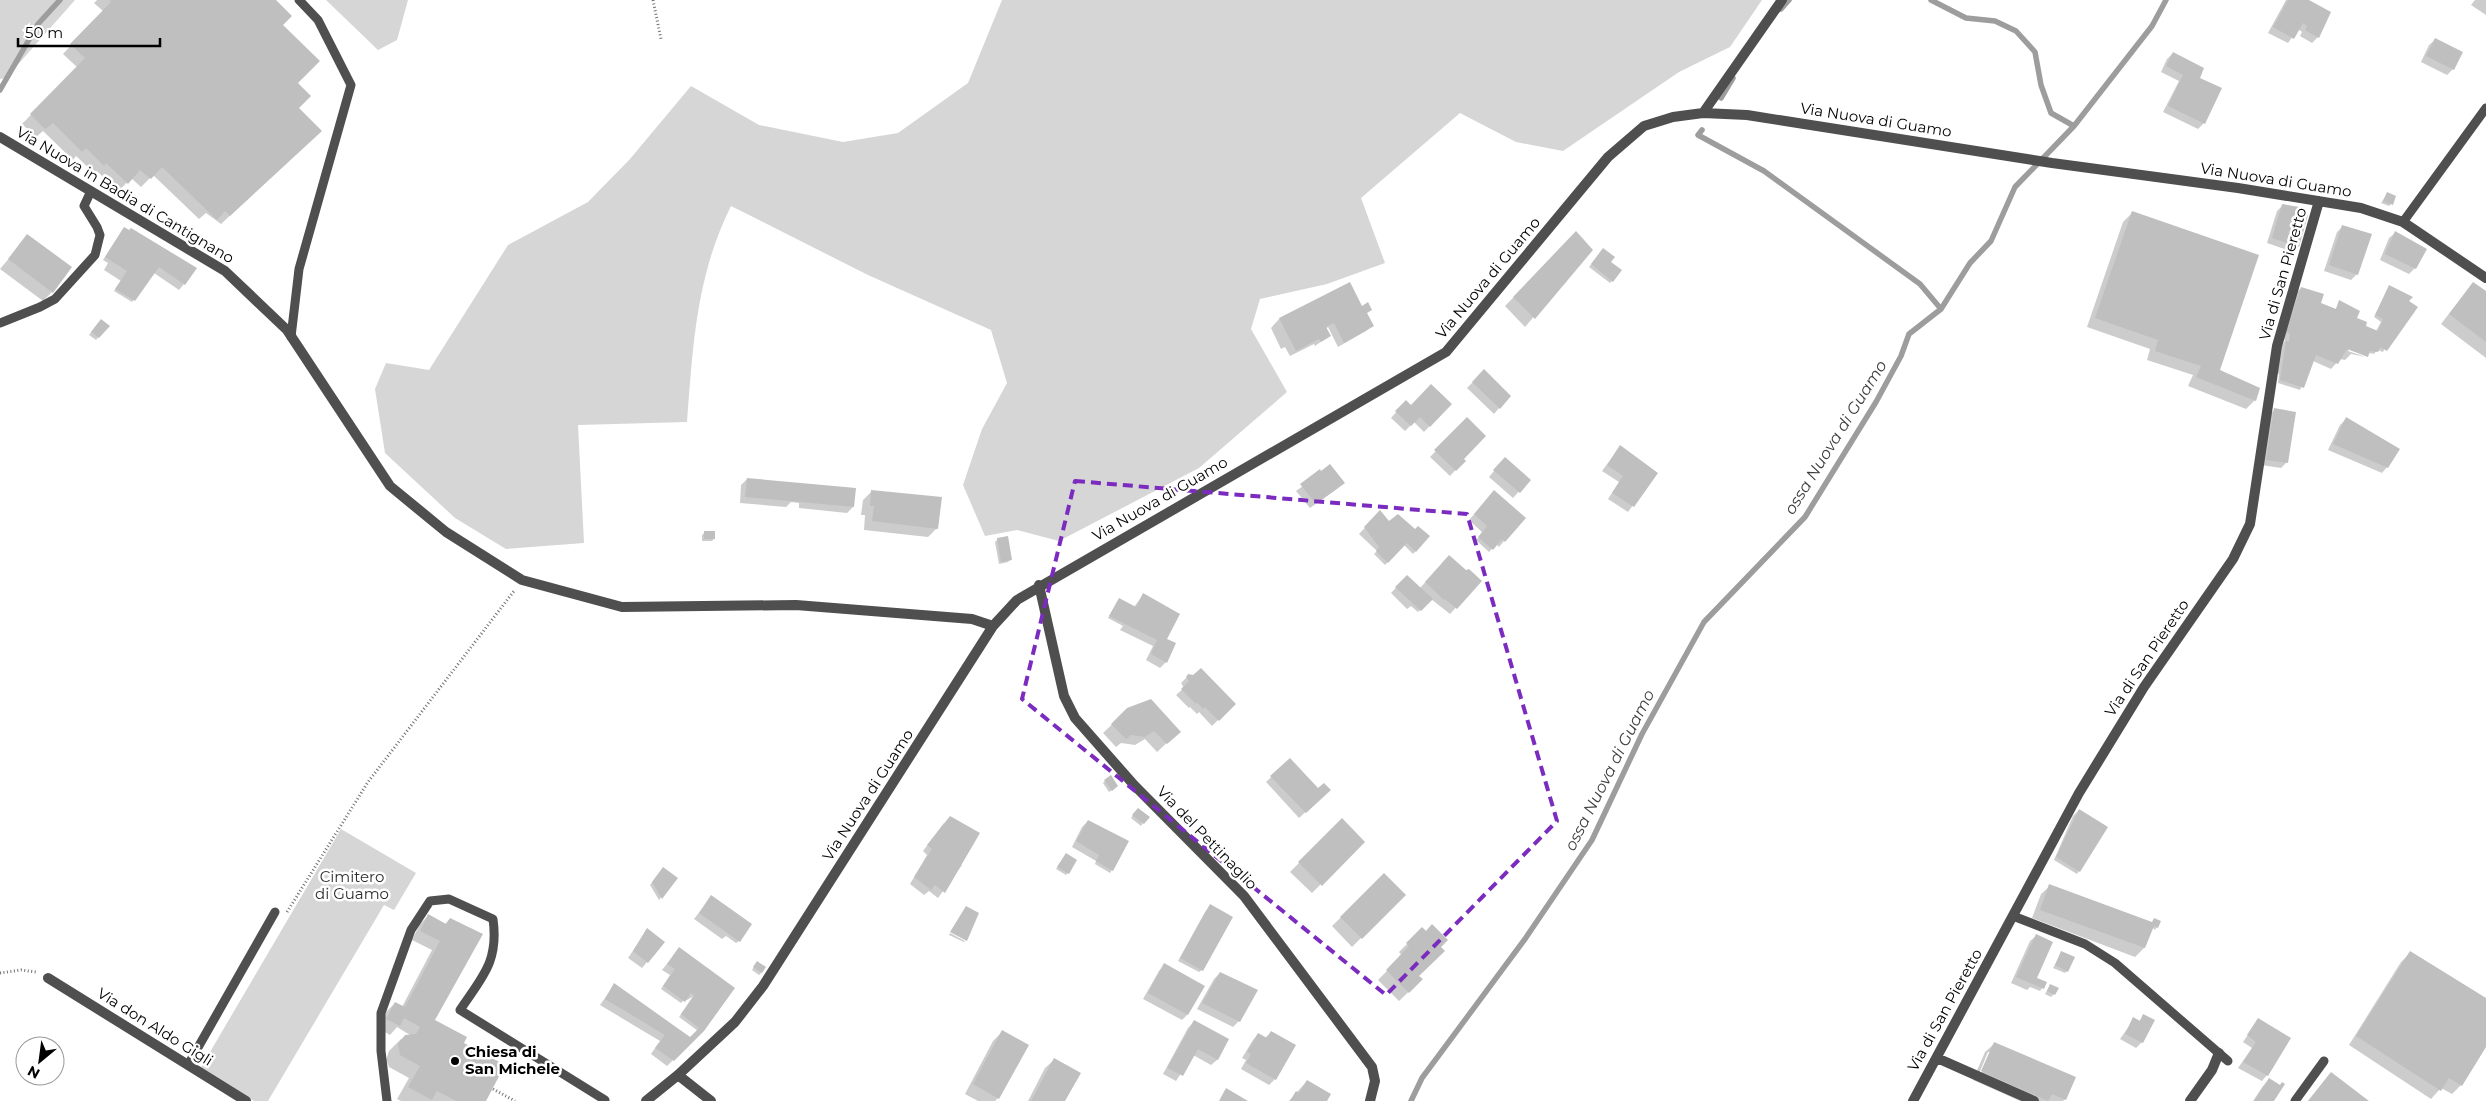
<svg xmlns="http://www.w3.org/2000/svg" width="2486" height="1101" font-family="Montserrat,sans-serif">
  <rect width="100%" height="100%" fill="#fff"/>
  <path fill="#d6d6d6" d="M 0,0 L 75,0 L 6,78 L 0,79 Z
    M 326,0 L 408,0 L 397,40 L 378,50 Z
    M 1002,0 L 1762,0 L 1730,47 L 1679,72 L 1563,151 L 1516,142 L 1460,113 L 1361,198 L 1385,263 L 1327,284 L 1260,299 L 1251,329 L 1287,392 L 1199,468 L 1059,541 L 1017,530 L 985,536 L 963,485 L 982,429 L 1007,383 L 991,330 L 868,275 L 731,206 C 696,276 693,346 687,422 L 578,425 L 584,543 L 506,549 L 455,518 L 385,453 L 375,389 L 386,363 L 429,370 L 508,245 L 588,202 L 630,159 L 691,86 L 759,125 L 843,142 L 898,133 L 968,83 Z
    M 341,829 L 416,873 L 394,910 L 384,905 L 268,1101 L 254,1101 L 200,1069 Z"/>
  <path fill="#0003" fill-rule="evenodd" d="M 97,0 L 274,0 L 296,83 L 298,108 L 311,140 L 221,224 L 206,213 L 199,219 L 153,175 L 141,187 L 131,178 L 118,192 L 97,171 L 94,173 L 76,156 L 73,160 L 43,131 L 36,137 L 22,124 L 77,67 L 63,54 L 103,11 L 94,3 Z
    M 2286,0 L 2306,0 L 2318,37 L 2312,43 L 2300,36 L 2302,32 L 2298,29 L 2288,43 L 2268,33 Z
    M 2475,0 L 2486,0 L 2486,15 L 2471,5 Z
    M 2435,40 L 2461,53 L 2453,69 L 2447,75 L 2421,62 L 2429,45 Z
    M 2173,53 L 2198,78 L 2204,123 L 2198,129 L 2163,112 L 2179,81 L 2161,72 L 2167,59 Z
    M 2387,194 L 2391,204 L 2389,206 L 2381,203 Z
    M 2283,205 L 2298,246 L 2293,252 L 2267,243 L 2277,211 Z
    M 2132,213 L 2218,371 L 2255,400 L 2246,409 L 2188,386 L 2193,375 L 2147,360 L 2150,349 L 2087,327 L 2123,222 Z
    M 2343,226 L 2357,274 L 2351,280 L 2324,271 L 2337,232 Z
    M 124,228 L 184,284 L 179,290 L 154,273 L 132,302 L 114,291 L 121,281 L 104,270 L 108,263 L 103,260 Z
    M 1576,233 L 1591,250 L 1525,327 L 1505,306 Z
    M 2395,233 L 2415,268 L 2409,274 L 2380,260 L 2389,238 Z
    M 28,236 L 52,292 L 43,301 L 0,269 Z
    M 1601,252 L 1609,262 L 1612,281 L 1610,283 L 1589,267 Z
    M 2473,283 L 2486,293 L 2486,358 L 2441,324 Z
    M 1349,284 L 1372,326 L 1366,331 L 1338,347 L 1328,327 L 1326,329 L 1329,336 L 1315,346 L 1314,344 L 1290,356 L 1285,347 L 1281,349 L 1271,328 L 1279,319 Z
    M 2389,287 L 2407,301 L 2383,352 L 2377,350 L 2374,354 L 2349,349 L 2348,351 L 2366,357 L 2351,354 L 2345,360 L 2340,359 L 2331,369 L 2313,361 L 2300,390 L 2278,383 L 2279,374 L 2277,373 L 2281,348 L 2285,340 L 2282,338 L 2295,294 L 2301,288 L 2317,308 L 2335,310 L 2340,302 L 2355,319 L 2362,331 L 2376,331 L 2381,322 L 2374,317 Z
    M 98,323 L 108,326 L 96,340 L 89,335 Z
    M 1484,371 L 1509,396 L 1494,414 L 1467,388 Z
    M 1406,401 L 1411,406 L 1450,404 L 1424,432 L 1414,422 L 1405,431 L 1391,418 Z
    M 2274,410 L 2286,463 L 2281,468 L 2261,465 L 2269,415 Z
    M 1467,419 L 1462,459 L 1464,461 L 1450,476 L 1430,457 Z
    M 2346,419 L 2387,467 L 2382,473 L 2328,450 L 2340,425 Z
    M 1620,447 L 1656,474 L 1628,512 L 1608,499 L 1619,482 L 1602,471 Z
    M 1499,465 L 1529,480 L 1513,498 L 1489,477 Z
    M 1321,473 L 1338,488 L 1310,508 L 1296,491 Z
    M 747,479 L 853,507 L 847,513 L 799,508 L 799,503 L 791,502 L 786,507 L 740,503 L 741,485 Z
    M 872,491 L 937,528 L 928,537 L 864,530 L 865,515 L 861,515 L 863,500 Z
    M 1494,492 L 1504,541 L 1499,547 L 1496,544 L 1489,552 L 1476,540 L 1483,533 L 1469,520 Z
    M 1380,512 L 1389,523 L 1413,529 L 1429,536 L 1413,554 L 1404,545 L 1385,565 L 1374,554 L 1377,551 L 1359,534 Z
    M 704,533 L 714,539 L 712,541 L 702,541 L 702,535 Z
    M 998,539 L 1010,560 L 1008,562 L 999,564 L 995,542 Z
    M 1444,562 L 1480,581 L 1450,614 L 1431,599 L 1418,612 L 1411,606 L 1407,609 L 1391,593 L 1407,576 L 1420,588 Z
    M 1143,595 L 1165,639 L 1166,662 L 1160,668 L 1146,660 L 1153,646 L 1120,630 L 1123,626 L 1108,618 L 1119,599 L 1134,607 Z
    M 1188,676 L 1234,704 L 1212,726 L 1199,712 L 1197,714 L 1190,707 L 1189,708 L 1176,695 L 1184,688 L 1181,683 Z
    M 1128,709 L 1170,740 L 1157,752 L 1145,739 L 1135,745 L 1121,743 L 1116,747 L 1103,733 Z
    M 1290,759 L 1318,790 L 1329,790 L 1299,818 L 1266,782 Z
    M 1105,781 L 1114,789 L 1109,792 L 1103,783 Z
    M 2079,810 L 2107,827 L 2077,874 L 2054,860 L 2073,816 Z
    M 1135,812 L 1143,823 L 1141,826 L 1131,818 Z
    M 1342,820 L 1363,842 L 1312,893 L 1290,872 Z
    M 1088,821 L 1112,870 L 1110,873 L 1095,864 L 1096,861 L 1072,847 L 1082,827 Z
    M 944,823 L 959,863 L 962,865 L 938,898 L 929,891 L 924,895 L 910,884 L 927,855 L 923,851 Z
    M 1064,857 L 1068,873 L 1066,875 L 1056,869 Z
    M 661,871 L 676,878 L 659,900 L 650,885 Z
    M 1384,875 L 1404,895 L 1352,947 L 1332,926 Z
    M 2050,886 L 2157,927 L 2155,930 L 2152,927 L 2144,948 L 2135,957 L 2032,918 L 2041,894 Z
    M 711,897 L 739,941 L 736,943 L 726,936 L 722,939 L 694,919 Z
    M 1210,906 L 1202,970 L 1199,972 L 1178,961 L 1205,912 Z
    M 429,915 L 445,924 L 450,919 L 433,1021 L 462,1044 L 485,1101 L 401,1101 L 397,1099 L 409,1078 L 389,1067 L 386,1060 L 389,1051 L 401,1039 L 410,1035 L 397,1027 L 390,1035 L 378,1028 L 386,1012 L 395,1003 L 402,1007 L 432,950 L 412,940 L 420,924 Z
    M 1422,929 L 1417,976 L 1421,980 L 1399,1001 L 1378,980 L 1402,956 L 1399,952 Z
    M 647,930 L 647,962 L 642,968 L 628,958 Z
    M 950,933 L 965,941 L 964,942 L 949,935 Z
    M 2036,936 L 2033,983 L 2046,983 L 2040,991 L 2030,987 L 2027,990 L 2011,983 L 2030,941 Z
    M 679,949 L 733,988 L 677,1056 L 667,1066 L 651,1054 L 660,1041 L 600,1005 L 614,985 L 691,1038 L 698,1031 L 679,1017 L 694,996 L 687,1000 L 685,999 L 681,1003 L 661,989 L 670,975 L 662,970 Z
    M 2062,952 L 2067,971 L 2065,973 L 2053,968 Z
    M 2410,953 L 2486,999 L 2486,1045 L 2461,1085 L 2452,1094 L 2441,1088 L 2431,1099 L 2349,1045 L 2401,962 Z
    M 755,965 L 762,972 L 759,975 L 752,970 Z
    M 1164,965 L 1203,987 L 1187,1015 L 1182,1020 L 1143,999 L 1159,971 Z
    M 1220,973 L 1256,990 L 1239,1021 L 1233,1027 L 1197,1009 L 1214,979 Z
    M 2050,985 L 2054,994 L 2051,997 L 2045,994 Z
    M 2144,1016 L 2142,1042 L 2136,1048 L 2120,1039 L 2134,1019 L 2139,1021 Z
    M 2258,1020 L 2267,1075 L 2262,1081 L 2238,1068 L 2252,1048 L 2243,1042 Z
    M 1194,1022 L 1227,1040 L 1217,1060 L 1211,1065 L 1193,1055 L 1176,1081 L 1163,1074 L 1188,1028 Z
    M 1002,1032 L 998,1098 L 995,1101 L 978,1101 L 965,1094 L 993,1041 Z
    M 1271,1032 L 1275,1079 L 1269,1085 L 1241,1069 L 1246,1060 L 1242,1058 L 1253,1040 L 1258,1034 L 1265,1038 Z
    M 1994,1044 L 2065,1099 L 2063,1101 L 2020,1101 L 1973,1080 L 1985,1052 ZM 1988,1052 L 1991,1052 L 1980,1077 L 1978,1076 Z
    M 1054,1060 L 1064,1101 L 1028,1101 L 1045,1068 Z
    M 2331,1073 L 2367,1101 L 2308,1101 Z
    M 2269,1080 L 2273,1101 L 2253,1101 L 2263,1086 Z
    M 1307,1081 L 1325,1101 L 1289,1101 Z"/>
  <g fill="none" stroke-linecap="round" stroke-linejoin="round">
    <path stroke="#9d9d9d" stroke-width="5.5" d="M 1931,0 L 1966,18 L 1995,21 L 2016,31 L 2035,52 L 2041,85 L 2051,113 L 2074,126
      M 1781,9 L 1789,0
      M 0,90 L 38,24 L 60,0
      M 1721,98 L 1733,78
      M 1702,130 L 1698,135 L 1764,171 L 1920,284 L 1941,309
      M 1411,1101 L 1422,1078 L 1525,939 L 1592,840 L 1642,734 L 1704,622 L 1805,517 L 1876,402 L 1901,356 L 1909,334 L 1941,309 L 1970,263 L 1991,241 L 2015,187 L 2074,126 L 2152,26 L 2166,0"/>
  </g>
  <path fill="#bfbfbf" d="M 109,0 L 276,0 L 292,16 L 283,25 L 320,61 L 298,83 L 311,96 L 299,108 L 322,131 L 230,216 L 225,211 L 217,220 L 162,167 L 151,179 L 140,170 L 128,184 L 106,163 L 104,166 L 86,148 L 82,152 L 53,123 L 45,129 L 30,114 L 85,58 L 70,44 L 111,2 Z
    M 2288,0 L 2309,0 L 2331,12 L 2319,38 L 2305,30 L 2307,26 L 2303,23 L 2294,39 L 2273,27 Z
    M 2435,38 L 2463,52 L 2454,70 L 2426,56 Z
    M 2173,52 L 2204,68 L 2200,78 L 2222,88 L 2205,124 L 2168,106 L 2183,75 L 2166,66 Z
    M 2387,192 L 2396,196 L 2393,205 L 2383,201 Z
    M 2282,204 L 2305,208 L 2307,212 L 2308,215 L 2299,247 L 2272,238 Z
    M 2132,211 L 2259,255 L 2220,370 L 2260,388 L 2256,401 L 2196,377 L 2201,366 L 2155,351 L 2158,340 L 2095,318 Z
    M 2342,225 L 2372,234 L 2358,275 L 2329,265 Z
    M 124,227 L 129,230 L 131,228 L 197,268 L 185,285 L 159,267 L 135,301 L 115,289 L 127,271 L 105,257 Z
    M 1576,231 L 1593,250 L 1535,319 L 1513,297 Z
    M 2395,231 L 2427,249 L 2416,269 L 2385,254 Z
    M 27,234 L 72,267 L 53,293 L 8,259 Z
    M 1603,248 L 1615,257 L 1611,262 L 1622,270 L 1613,282 L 1591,264 Z
    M 1350,282 L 1362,306 L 1368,302 L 1372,310 L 1367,313 L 1374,326 L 1344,343 L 1334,323 L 1326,327 L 1331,336 L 1321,342 L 1319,339 L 1296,351 L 1279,318 Z
    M 2473,282 L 2486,291 L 2486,342 L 2449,314 Z
    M 2389,285 L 2413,297 L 2409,301 L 2418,307 L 2387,351 L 2380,347 L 2378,352 L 2370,351 L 2368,357 L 2347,349 L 2338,364 L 2316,355 L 2304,388 L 2280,380 L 2286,341 L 2289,342 L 2290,334 L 2286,332 L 2301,287 L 2324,294 L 2321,303 L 2336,309 L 2339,300 L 2360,311 L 2357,318 L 2367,322 L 2366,326 L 2378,331 L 2383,319 L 2375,315 Z
    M 101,319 L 110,326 L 99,338 L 91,332 Z
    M 1484,369 L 1511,396 L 1500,409 L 1472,382 Z
    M 1431,384 L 1452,404 L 1430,427 L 1420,417 L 1411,426 L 1395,411 L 1406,400 L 1411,405 Z
    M 2274,408 L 2296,412 L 2288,463 L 2266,460 Z
    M 1467,417 L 1486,436 L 1464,459 L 1466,461 L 1456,471 L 1434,450 Z
    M 2346,417 L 2400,449 L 2388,468 L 2333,444 Z
    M 1620,445 L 1658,473 L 1634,507 L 1612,493 L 1623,476 L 1607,465 Z
    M 1505,457 L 1531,480 L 1520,493 L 1493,470 Z
    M 1330,464 L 1345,483 L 1316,504 L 1300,484 L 1320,469 L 1321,471 Z
    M 747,478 L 856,488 L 854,507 L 745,497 Z
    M 871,490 L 942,497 L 938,529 L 872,521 L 874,506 L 870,506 Z
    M 1494,490 L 1526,518 L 1505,542 L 1502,539 L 1493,550 L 1478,537 L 1487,526 L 1474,514 Z
    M 1380,510 L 1389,521 L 1398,514 L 1415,529 L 1418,526 L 1430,536 L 1416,552 L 1407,543 L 1388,563 L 1376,551 L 1379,547 L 1364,527 Z
    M 704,531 L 715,531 L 715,539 L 704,539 Z
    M 1008,536 L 1012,560 L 1001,562 L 997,538 Z
    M 1449,555 L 1466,570 L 1469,569 L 1482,581 L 1457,609 L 1445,599 L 1444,600 L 1425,582 Z
    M 1407,575 L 1433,599 L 1421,611 L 1395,587 Z
    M 1143,593 L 1180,614 L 1167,639 L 1176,643 L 1167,663 L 1151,654 L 1157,640 L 1109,616 L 1119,598 L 1136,607 Z
    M 1201,668 L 1236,704 L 1219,721 L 1205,707 L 1203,709 L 1197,702 L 1196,704 L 1181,689 L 1189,681 L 1186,677 L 1188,674 L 1193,675 Z
    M 1151,699 L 1181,732 L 1167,744 L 1154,731 L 1145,737 L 1131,735 L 1126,739 L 1111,724 L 1127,708 Z
    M 1290,758 L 1318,788 L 1324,783 L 1331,790 L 1306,813 L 1270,776 Z
    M 1111,775 L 1118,786 L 1112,791 L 1104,780 Z
    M 1138,808 L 1150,817 L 1144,824 L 1132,815 Z
    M 2079,809 L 2108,827 L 2080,872 L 2056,857 Z
    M 950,816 L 980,833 L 945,893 L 935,885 L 931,890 L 914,877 L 932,849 L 927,845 Z
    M 1342,818 L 1365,842 L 1322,886 L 1298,862 Z
    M 1088,820 L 1129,841 L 1113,871 L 1096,861 L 1099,855 L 1076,841 Z
    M 1066,853 L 1077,860 L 1069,874 L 1057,867 Z
    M 663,867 L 678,878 L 662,899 L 652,882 Z
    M 1384,873 L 1406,895 L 1362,939 L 1340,917 Z
    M 2049,884 L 2152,922 L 2154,918 L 2161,921 L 2158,928 L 2154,926 L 2145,948 L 2040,910 Z
    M 711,895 L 752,924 L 740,942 L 699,913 Z
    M 1210,904 L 1233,917 L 1203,971 L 1180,958 Z
    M 966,906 L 979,913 L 967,941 L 950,932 Z
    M 428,914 L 446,924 L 450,918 L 483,934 L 435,1020 L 467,1037 L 464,1043 L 505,1065 L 486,1101 L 456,1101 L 437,1091 L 432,1100 L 408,1087 L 420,1066 L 400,1055 L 398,1044 L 405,1035 L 416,1034 L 420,1027 L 404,1018 L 400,1026 L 386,1019 L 395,1002 L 405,1007 L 440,941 L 420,931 Z
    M 1432,924 L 1448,940 L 1441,947 L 1445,951 L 1419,976 L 1423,979 L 1409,993 L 1386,970 L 1409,946 L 1406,943 L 1422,927 L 1426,931 Z
    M 647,928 L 665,942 L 648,963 L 633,951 Z
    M 2036,934 L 2053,942 L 2037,978 L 2047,982 L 2044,989 L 2016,977 Z
    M 679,947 L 735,988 L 704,1031 L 674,1061 L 655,1048 L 665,1035 L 605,999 L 614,983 L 690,1037 L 699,1028 L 681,1014 L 694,995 L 691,993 L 685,1002 L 663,986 L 675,969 L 667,964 Z
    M 2061,951 L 2075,957 L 2068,972 L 2055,965 Z
    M 2410,951 L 2486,998 L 2486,1047 L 2462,1086 L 2449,1078 L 2441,1091 L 2356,1036 Z
    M 757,961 L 766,967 L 762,973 L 753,967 Z
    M 1164,963 L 1205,986 L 1188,1015 L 1148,993 Z
    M 1220,972 L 1258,990 L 1240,1022 L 1202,1003 Z
    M 2050,984 L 2059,988 L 2055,995 L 2047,991 Z
    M 2143,1014 L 2155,1020 L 2143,1043 L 2125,1034 L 2133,1017 L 2140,1021 Z
    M 2258,1018 L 2291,1038 L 2268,1076 L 2243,1062 L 2256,1042 L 2247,1035 Z
    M 1194,1020 L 1229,1039 L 1218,1060 L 1198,1049 L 1183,1076 L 1167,1068 Z
    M 1002,1030 L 1029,1045 L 999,1099 L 973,1084 Z
    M 1271,1031 L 1296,1045 L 1276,1080 L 1246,1063 L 1251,1054 L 1247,1052 L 1258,1033 L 1267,1038 Z
    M 1994,1042 L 2076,1077 L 2066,1100 L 2052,1094 L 2048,1101 L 1981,1071 Z
    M 1054,1058 L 1081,1073 L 1065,1101 L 1031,1101 Z
    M 2331,1072 L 2369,1101 L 2308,1101 Z
    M 2269,1078 L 2280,1085 L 2282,1082 L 2285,1084 L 2274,1101 L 2254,1101 Z
    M 1307,1080 L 1331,1094 L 1327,1101 L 1290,1101 L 1296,1091 L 1299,1093 Z
    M 1226,1088 L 1248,1101 L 1219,1101 Z"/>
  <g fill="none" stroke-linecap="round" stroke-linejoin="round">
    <path stroke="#717171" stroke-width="3" stroke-dasharray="1 2.5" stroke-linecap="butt" d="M 653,0 L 661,39
      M 287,912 L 368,782 L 514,591
      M 0,973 L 21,970 L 36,972
      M 493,1089 L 515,1101"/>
    <path stroke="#4f4f4f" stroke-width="9" d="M 2403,222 L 2486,108
      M 0,323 L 40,307 L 55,299 L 95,255 L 100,235 L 97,227 L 84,206 L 91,191
      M 291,337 L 299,269 L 351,85 L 318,20 L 299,0
      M 2013,916 L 2085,944 L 2115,963 L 2228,1061
      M 188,1065 L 275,912
      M 387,1101 L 381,1051 L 381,1013 L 411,930 L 430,901 L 449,899 L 493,919 C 499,962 482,977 460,1010 L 605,1100
      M 2295,1101 L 2324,1061"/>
    <path stroke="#4f4f4f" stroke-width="10" d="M 1703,113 L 1782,0
      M 0,137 L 225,271 L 287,330 L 390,486 L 446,532 L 522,580 L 622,607 L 796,605 L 972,619 L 993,626
      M 1039,585 L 1064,696 L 1075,718 L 1134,785 L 1244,896 L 1372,1067 L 1375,1081 L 1370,1101
      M 48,978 L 246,1101
      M 1937,1058 L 2034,1101
      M 678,1075 L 711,1101
      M 646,1101 L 678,1075 L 735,1022 L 763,986 L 993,626 L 1017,600 L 1446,352 L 1608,157 L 1644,126 L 1673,117 L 1703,113 L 1747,115 L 2052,163 L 2238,188 L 2361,208 L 2403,222 L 2486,278
      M 1913,1101 L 2079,793 L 2144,687 L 2233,559 L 2250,524 L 2277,346 L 2319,201
      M 2190,1101 L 2212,1070 L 2219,1053"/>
  </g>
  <path fill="none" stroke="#7b2cbf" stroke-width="4" stroke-dasharray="10 6" stroke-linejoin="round" d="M 1075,481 L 1467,514 L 1557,821 L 1386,995 L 1022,699 Z"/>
  <circle fill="#000" stroke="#fff" stroke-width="2" cx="455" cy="1061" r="5"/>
  <g text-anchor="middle" stroke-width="5" stroke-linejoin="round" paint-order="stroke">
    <g font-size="15" fill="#000" stroke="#fff">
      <text transform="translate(1876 120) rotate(9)" y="5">Via Nuova di Guamo</text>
      <text transform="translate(2276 180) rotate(9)" y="5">Via Nuova di Guamo</text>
      <text transform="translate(125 195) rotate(31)" y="5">Via Nuova in Badia di Cantignano</text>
      <text transform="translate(2283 274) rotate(-74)" y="5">Via di San Pieretto</text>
      <text transform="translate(1488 278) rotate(-50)" y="5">Via Nuova di Guamo</text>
      <text transform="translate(1160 499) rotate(-30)" y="5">Via Nuova di Guamo</text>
      <text transform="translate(2147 658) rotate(-56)" y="5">Via di San Pieretto</text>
      <text transform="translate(868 795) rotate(-57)" y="5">Via Nuova di Guamo</text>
      <text transform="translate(1207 838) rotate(46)" y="5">Via del Pettinaglio</text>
      <text transform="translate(1945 1010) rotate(-61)" y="5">Via di San Pieretto</text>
      <text transform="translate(155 1027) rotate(32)" y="5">Via don Aldo Gigli</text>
    </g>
    <g font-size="15" fill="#2d2d2d" stroke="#fff">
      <text x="352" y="882">Cimitero<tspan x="352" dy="17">di Guamo</tspan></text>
    </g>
    <g font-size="15" font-weight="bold" fill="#000" stroke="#fff" text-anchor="start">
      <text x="465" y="1057">Chiesa di<tspan x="465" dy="17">San Michele</tspan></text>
    </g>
    <g font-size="16" font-style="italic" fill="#3e3e3e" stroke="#fff">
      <text transform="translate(1835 437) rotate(-58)" y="6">ossa Nuova di Guamo</text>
      <text transform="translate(1609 770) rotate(-63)" y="6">ossa Nuova di Guamo</text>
    </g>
  </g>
  <g transform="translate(40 1061) rotate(209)"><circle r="24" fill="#ffffff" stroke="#999999"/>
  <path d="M0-4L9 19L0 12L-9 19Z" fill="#000000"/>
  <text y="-8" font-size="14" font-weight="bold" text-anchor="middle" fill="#000000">N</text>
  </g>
  <path d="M18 38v8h142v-8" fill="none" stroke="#000000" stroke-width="2.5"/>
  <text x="25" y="38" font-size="15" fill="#000000" stroke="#ffffff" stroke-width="4" paint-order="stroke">50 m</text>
</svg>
